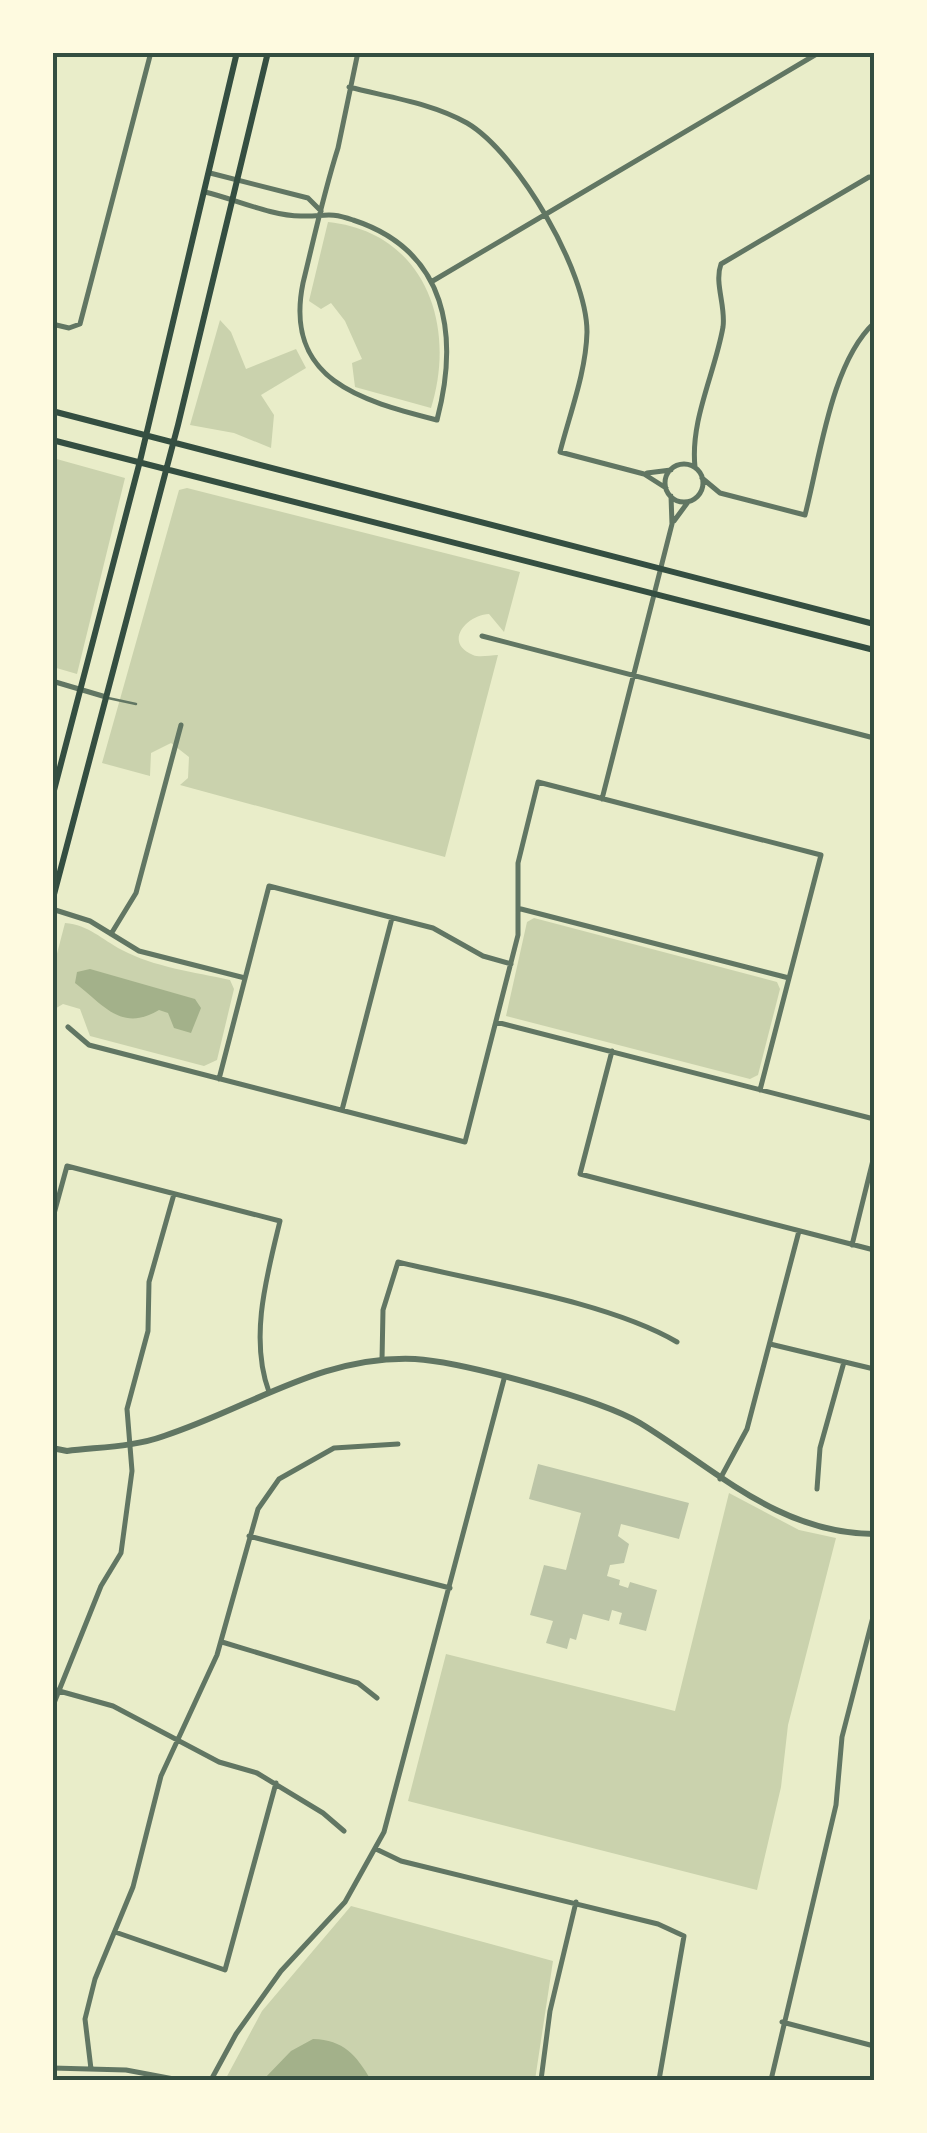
<svg xmlns="http://www.w3.org/2000/svg" width="927" height="2133" font-family="'Space Grotesk',sans-serif">
  <rect width="100%" height="100%" fill="#e9edc9"/>
  <path fill="#cad2ad" d="M 328,222 C 425,232 457,325 431,408 L 355,387 L 352,363 L 362,359 L 345,321 L 331,303 L 321,309 L 309,301 Z
    M 220,320 L 231,332 L 246,369 L 296,349 L 306,368 L 261,395 L 274,415 L 271,448 L 234,433 L 190,425 Z
    M 53,458 L 125,478 L 77,674 L 53,667 Z
    M 187,488 L 520,572 L 504,632 L 489,614 C 466,615 443,643 473,655 C 480,658 490,655 498,655 L 445,857 L 180,785 L 188,778 L 189,757 L 171,743 L 151,753 L 150,776 L 102,763 L 179,490 Z
    M 534,918 L 777,982 L 780,989 L 758,1075 L 750,1079 L 506,1016 L 527,922 Z
    M 65,923 C 89,925 101,939 122,950 C 154,967 194,972 230,980 L 234,989 L 217,1060 L 204,1066 L 90,1036 L 80,1009 L 63,1004 L 53,1010 L 53,969 Z
    M 729,1493 L 799,1530 L 836,1538 L 788,1725 L 781,1787 L 757,1890 L 408,1801 L 446,1654 L 675,1711 Z
    M 351,1906 L 553,1961 L 535,2080 L 225,2080 L 262,2011 Z"/>
  <path fill="#a3b18a" d="M 90,969 L 195,999 L 201,1008 L 191,1033 L 174,1028 L 168,1013 L 159,1010 C 121,1033 103,1004 75,983 L 77,972 Z
    M 313,2039 C 344,2040 356,2055 371,2080 L 263,2080 L 291,2051 Z"/>
  <path fill="#bcc5a7" d="M 538,1464 L 689,1503 L 679,1539 L 621,1524 L 618,1536 L 629,1544 L 624,1563 L 610,1565 L 607,1576 L 620,1580 L 619,1585 L 628,1588 L 630,1582 L 657,1590 L 646,1631 L 619,1624 L 622,1613 L 612,1610 L 609,1621 L 583,1614 L 576,1640 L 570,1638 L 567,1649 L 546,1643 L 553,1621 L 530,1615 L 544,1565 L 566,1570 L 581,1513 L 529,1499 Z"/>
  <g fill="none" stroke-linecap="round" stroke-linejoin="round">
    <path stroke="#617663" stroke-width="2.5" d="M 108,698 L 136,704"/>
    <path stroke="#617663" stroke-width="5" d="M 349,87 C 388,97 432,103 467,123 C 518,153 587,272 587,332 C 586,372 570,413 560,452 L 644,474 L 666,488
      M 210,173 L 308,198 L 321,211
      M 205,192 C 235,199 271,216 301,216 C 324,217 328,211 353,220 C 448,251 459,336 437,420 C 363,401 283,381 303,283 C 314,238 324,192 338,148 L 358,52
      M 431,282 L 820,52
      M 52,324 L 69,328 L 80,324 L 151,52
      M665 483a19 19 0 1 1 38 0a19 19 0 1 1-38 0Z
      M 695,467 C 690,420 715,373 723,327 C 726,306 714,283 721,264 L 869,177 L 874,178
      M 647,473 L 671,470
      M 702,478 L 720,493 L 805,515 C 820,458 831,363 874,323
      M 674,521 L 688,502
      M 482,636 L 874,738
      M 52,681 L 106,697
      M 602,799 L 672,524 L 671,496
      M 52,909 L 90,921 L 139,951 L 245,978
      M 521,909 L 789,978
      M 111,934 L 136,893 L 181,725
      M 496,1022 L 874,1119
      M 68,1027 L 89,1045 L 465,1142 L 518,935 L 518,863 L 538,782 L 821,855 L 760,1090
      M 612,1051 L 580,1174 L 874,1250
      M 219,1079 L 269,886 L 433,928 L 483,956 L 511,964
      M 342,1110 L 392,918
      M 52,1221 L 67,1166 L 280,1221 C 267,1275 249,1338 269,1392
      M 852,1245 L 874,1156
      M 770,1344 L 874,1369
      M 382,1360 L 383,1310 L 398,1262 C 479,1282 607,1301 677,1342
      M 720,1479 L 747,1429 L 799,1231
      M 817,1489 L 820,1448 L 844,1362
      M 249,1536 L 450,1588
      M 222,1642 L 358,1683 L 377,1698
      M 52,1689 L 113,1706 L 219,1762 L 257,1773 L 323,1813 L 344,1831
      M 52,1708 L 101,1586 L 121,1553 L 132,1471 L 127,1409 L 148,1331 L 149,1282 L 174,1194
      M 376,1849 L 401,1861 L 658,1924 L 684,1936 L 659,2080
      M 115,1932 L 225,1970 L 276,1783
      M 782,2022 L 874,2046
      M 52,2068 L 126,2070 L 179,2080
      M 91,2069 L 85,2019 L 95,1979 L 133,1887 L 161,1776 L 217,1655 L 258,1509 L 279,1479 L 334,1448 L 398,1444
      M 211,2080 L 236,2034 L 281,1971 L 345,1902 L 384,1832 L 504,1379
      M 541,2080 L 550,2011 L 576,1902
      M 771,2080 L 836,1805 L 842,1737 L 874,1613"/>
    <path stroke="#617663" stroke-width="6" d="M 52,1448 L 67,1451 C 99,1447 134,1447 164,1436 C 250,1408 321,1355 415,1359 C 462,1362 600,1399 640,1423 C 717,1470 778,1533 874,1534"/>
    <path stroke="#344e41" stroke-width="6" d="M 52,411 L 874,624
      M 52,440 L 874,650
      M 52,798 L 140,461 L 237,52
      M 52,902 L 178,425 L 268,52"/>
  </g>
  <rect width="927" height="2133" fill="none" stroke="#fefae0" stroke-width="110"/>
  <rect x="55" y="55" width="817" height="2023" fill="none" stroke="#344e41" stroke-width="4"/>
</svg>
